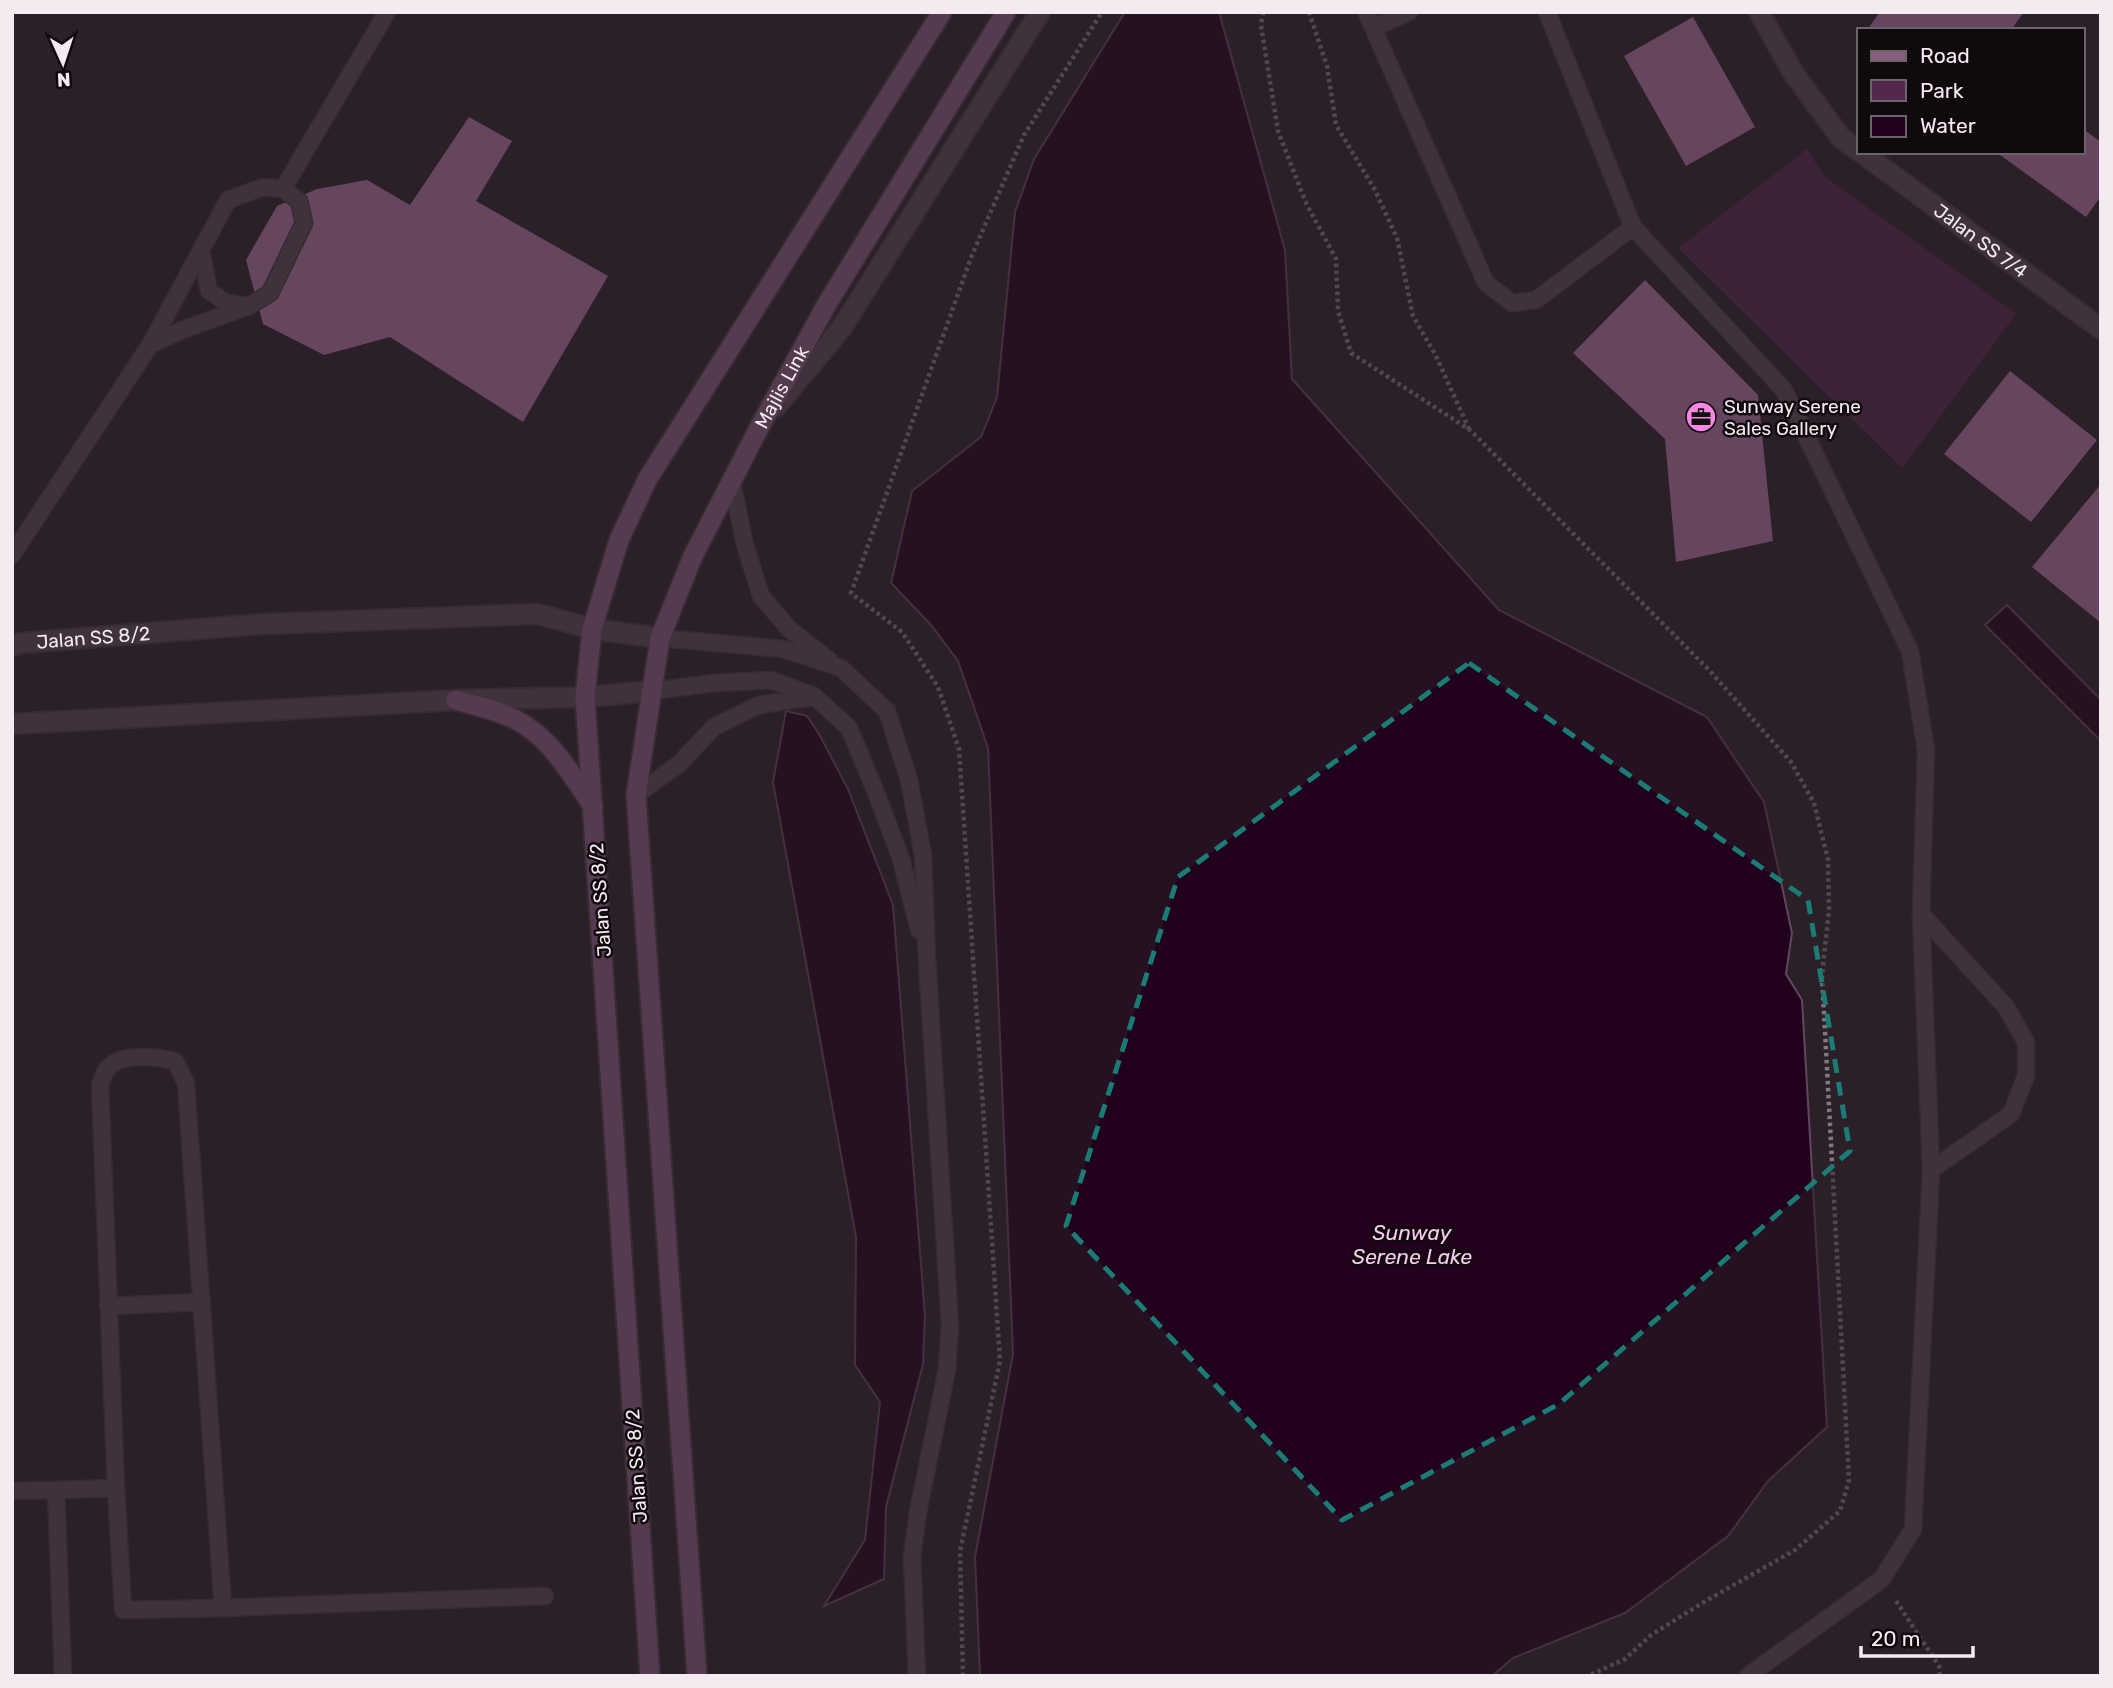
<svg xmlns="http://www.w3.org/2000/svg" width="2113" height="1688" font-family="Rubik,sans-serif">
  <rect width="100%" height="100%" fill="#2b1f28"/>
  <path fill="#53284b" d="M 1807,149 L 1824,176 L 2016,314 L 1902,468 L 1678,248 Z"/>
  <path fill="#21011c" stroke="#60475c" stroke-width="2" d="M 1125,12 L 1219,12 L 1285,250 L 1292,379 L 1499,610 L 1707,717 L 1764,802 L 1792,933 L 1786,974 L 1802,1000 L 1827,1427 L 1768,1481 L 1728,1536 L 1625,1613 L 1513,1658 L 1492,1676 L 980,1676 L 975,1557 L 1013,1354 L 988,748 L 958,661 L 931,625 L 891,583 L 912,491 L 981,437 L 997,397 L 1015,212 L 1034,159 Z
    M 2007,605 L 2101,700 L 2101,741 L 1985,625 Z
    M 786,711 L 807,716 L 819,734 L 848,789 L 893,905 L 925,1316 L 923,1364 L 886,1507 L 884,1579 L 824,1606 L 865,1540 L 880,1402 L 855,1365 L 856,1237 L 773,782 Z"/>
  <path fill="#ae76a2" d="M 1880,12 L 2024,12 L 2011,30 L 1867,30 Z
    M 1693,17 L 1755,127 L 1686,166 L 1624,56 Z
    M 469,117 L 512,141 L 476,201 L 608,276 L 523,422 L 390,337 L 324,355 L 263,324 L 246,260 L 277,206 L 317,189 L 367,180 L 410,205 Z
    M 2083,129 L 2101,142 L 2101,196 L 2086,217 L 1996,152 L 2083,152 Z
    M 1645,280 L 1758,395 L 1773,541 L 1676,562 L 1665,439 L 1573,353 Z
    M 2010,371 L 2097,440 L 2031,522 L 1944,454 Z
    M 2101,484 L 2101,623 L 2032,567 Z"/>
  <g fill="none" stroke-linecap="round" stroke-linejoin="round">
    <g stroke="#443a42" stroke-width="19">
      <path id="service" d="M 1366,12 L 1486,283 L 1512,303 L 1536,300 L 1633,227
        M 1547,12 L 1633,227 L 1784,390 L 1910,651 L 1926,750 L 1921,914 L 1931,1170 L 1913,1529 L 1882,1579 L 1748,1676
        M 1373,28 L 1409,12
        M 283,189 L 387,12
        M 201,250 L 209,291 L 225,302 L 246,306
        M 732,483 L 745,545 L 761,596 L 789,629 L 829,660
        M 12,555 L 150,345 L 228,200 L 263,187 L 283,189 L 299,201 L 304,223 L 270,293 L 249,306 L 182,330 L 150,345
        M 660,638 L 783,649 L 841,668 L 887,711 L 909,780 L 923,855 L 927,960 L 950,1325 L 947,1369 L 918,1512 L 912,1557 L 917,1676
        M 652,691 L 714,683 L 771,680 L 814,696 L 849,728 L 875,790 L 901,859 L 919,930
        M 636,795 L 679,764 L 714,727 L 759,705 L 811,697
        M 1921,914 L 2006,1007 L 2026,1042 L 2026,1076 L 2011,1114 L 1931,1170
        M 108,1306 L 202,1302
        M 56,1490 L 116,1488 L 100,1085 C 102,1080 104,1073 107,1069 C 120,1052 157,1057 175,1061 L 186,1083 L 223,1608 L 123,1610 L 116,1488
        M 12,1491 L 56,1490 L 63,1676
        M 223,1608 L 545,1596"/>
    </g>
    <g stroke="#443a42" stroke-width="23">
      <g id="minor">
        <path d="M 1759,12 L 1794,74 L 1841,138 L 1859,151"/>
        <path id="s1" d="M 1861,152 L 2101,329"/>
        <path id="s2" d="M 12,646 L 21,643 L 263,624 L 538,614 L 592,629 L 660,638"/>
        <path d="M 12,724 L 456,700 L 585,697 L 652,691"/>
      </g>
    </g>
    <g stroke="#443a42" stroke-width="23">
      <path id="tertiary" d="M 776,407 L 841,329 L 1040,12"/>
    </g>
    <g stroke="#443a42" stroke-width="23">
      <g id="secondary">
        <path d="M 456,700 C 478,707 503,711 523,724 C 554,743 572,776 593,806"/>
        <path d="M 650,1676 L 585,697 L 592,629 L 619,540 L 647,480 L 942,12"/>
        <path id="s3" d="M 697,1676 L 636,795 L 660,638 L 693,556 L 760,426 L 827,304 L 1006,12"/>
      </g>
    </g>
    <path stroke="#82787f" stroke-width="4.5" stroke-dasharray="3.5 3.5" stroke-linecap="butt" d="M 1263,12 L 1261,25 L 1278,131 L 1306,203 L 1336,259 L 1338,311 L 1351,353 L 1470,430 L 1708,669 L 1791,762 L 1814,803 L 1828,860 L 1829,910 L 1822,975 L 1849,1480 L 1840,1511 L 1795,1550 L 1704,1602 L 1651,1635 L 1625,1659 L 1588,1676
      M 1309,12 L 1327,66 L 1336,125 L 1375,190 L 1397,238 L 1413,316 L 1436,356 L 1469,429
      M 1896,1601 L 1939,1666 L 1940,1676
      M 963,1676 L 960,1551 L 1000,1361 L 959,749 L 938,687 L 902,632 L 851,593 L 972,255 L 1024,135 L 1102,12"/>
    <use href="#service" stroke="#584a55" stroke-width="16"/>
    <use href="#minor" stroke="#584a55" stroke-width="19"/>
    <use href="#tertiary" stroke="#584a55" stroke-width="19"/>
    <use href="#secondary" stroke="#875d7e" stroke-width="19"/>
  </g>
  <path d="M0 0H2113V1688H0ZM 1469,663 L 1808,900 L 1850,1151 L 1559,1404 L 1342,1520 L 1066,1226 L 1178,877 Z" fill="#2b1f28" fill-opacity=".55" fill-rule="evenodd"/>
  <path fill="none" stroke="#1a7c75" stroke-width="5" stroke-dasharray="14 9" stroke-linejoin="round" d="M 1469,663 L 1808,900 L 1850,1151 L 1559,1404 L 1342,1520 L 1066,1226 L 1178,877 Z"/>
  <defs>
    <g id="office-disc" transform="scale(1.575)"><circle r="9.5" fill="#fb87e5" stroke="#100a0e"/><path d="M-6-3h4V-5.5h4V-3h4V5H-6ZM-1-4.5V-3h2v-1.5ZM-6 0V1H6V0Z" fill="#111"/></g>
  </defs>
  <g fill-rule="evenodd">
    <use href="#office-disc" x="1701" y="417"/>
  </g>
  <g text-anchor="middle" stroke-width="5" stroke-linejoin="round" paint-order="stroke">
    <g font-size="19" fill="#f4ebf1" stroke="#100a0e">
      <text dy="7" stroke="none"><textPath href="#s1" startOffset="149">Jalan SS 7/4</textPath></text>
      <text dy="7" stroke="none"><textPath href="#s3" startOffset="1321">Majlis Link</textPath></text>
      <text dy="7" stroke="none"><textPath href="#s2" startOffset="82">Jalan SS 8/2</textPath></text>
      <text transform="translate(600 900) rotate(-94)" y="7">Jalan SS 8/2</text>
      <text transform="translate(636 1466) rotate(-94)" y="7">Jalan SS 8/2</text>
    </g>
    <g font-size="19" fill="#f4ebf1" stroke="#100a0e" text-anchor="start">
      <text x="1724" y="413">Sunway Serene<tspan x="1724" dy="22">Sales Gallery</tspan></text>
    </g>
    <g font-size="21" font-style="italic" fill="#fbcaf0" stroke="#100a0e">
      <text x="1412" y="1240">Sunway<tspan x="1412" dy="24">Serene Lake</tspan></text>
    </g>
  </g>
  <rect width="2113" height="1688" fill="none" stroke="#f4ebf1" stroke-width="28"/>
  <rect x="1857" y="28" width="228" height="126" fill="#100a0e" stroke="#6b6469" stroke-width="2"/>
  <rect x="1871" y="51" width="35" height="10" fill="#875d7e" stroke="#6b6469" stroke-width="2"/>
  <text x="1920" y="63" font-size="21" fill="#f4ebf1">Road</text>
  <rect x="1871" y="80" width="35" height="21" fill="#53284b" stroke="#6b6469" stroke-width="2"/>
  <text x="1920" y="98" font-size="21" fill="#f4ebf1">Park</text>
  <rect x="1871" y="116" width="35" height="21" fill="#21011c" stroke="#6b6469" stroke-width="2"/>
  <text x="1920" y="133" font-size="21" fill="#f4ebf1">Water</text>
  <g transform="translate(63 63) rotate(177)" stroke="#100a0e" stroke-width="5" paint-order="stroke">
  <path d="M0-5L12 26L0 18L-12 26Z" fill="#f4ebf1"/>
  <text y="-10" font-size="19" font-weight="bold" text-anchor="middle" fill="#f4ebf1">N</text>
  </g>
  <path d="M1861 1646v10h112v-10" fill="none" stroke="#f4ebf1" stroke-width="3.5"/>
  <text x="1871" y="1646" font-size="21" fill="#f4ebf1" stroke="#100a0e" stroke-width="5" paint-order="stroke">20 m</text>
</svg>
